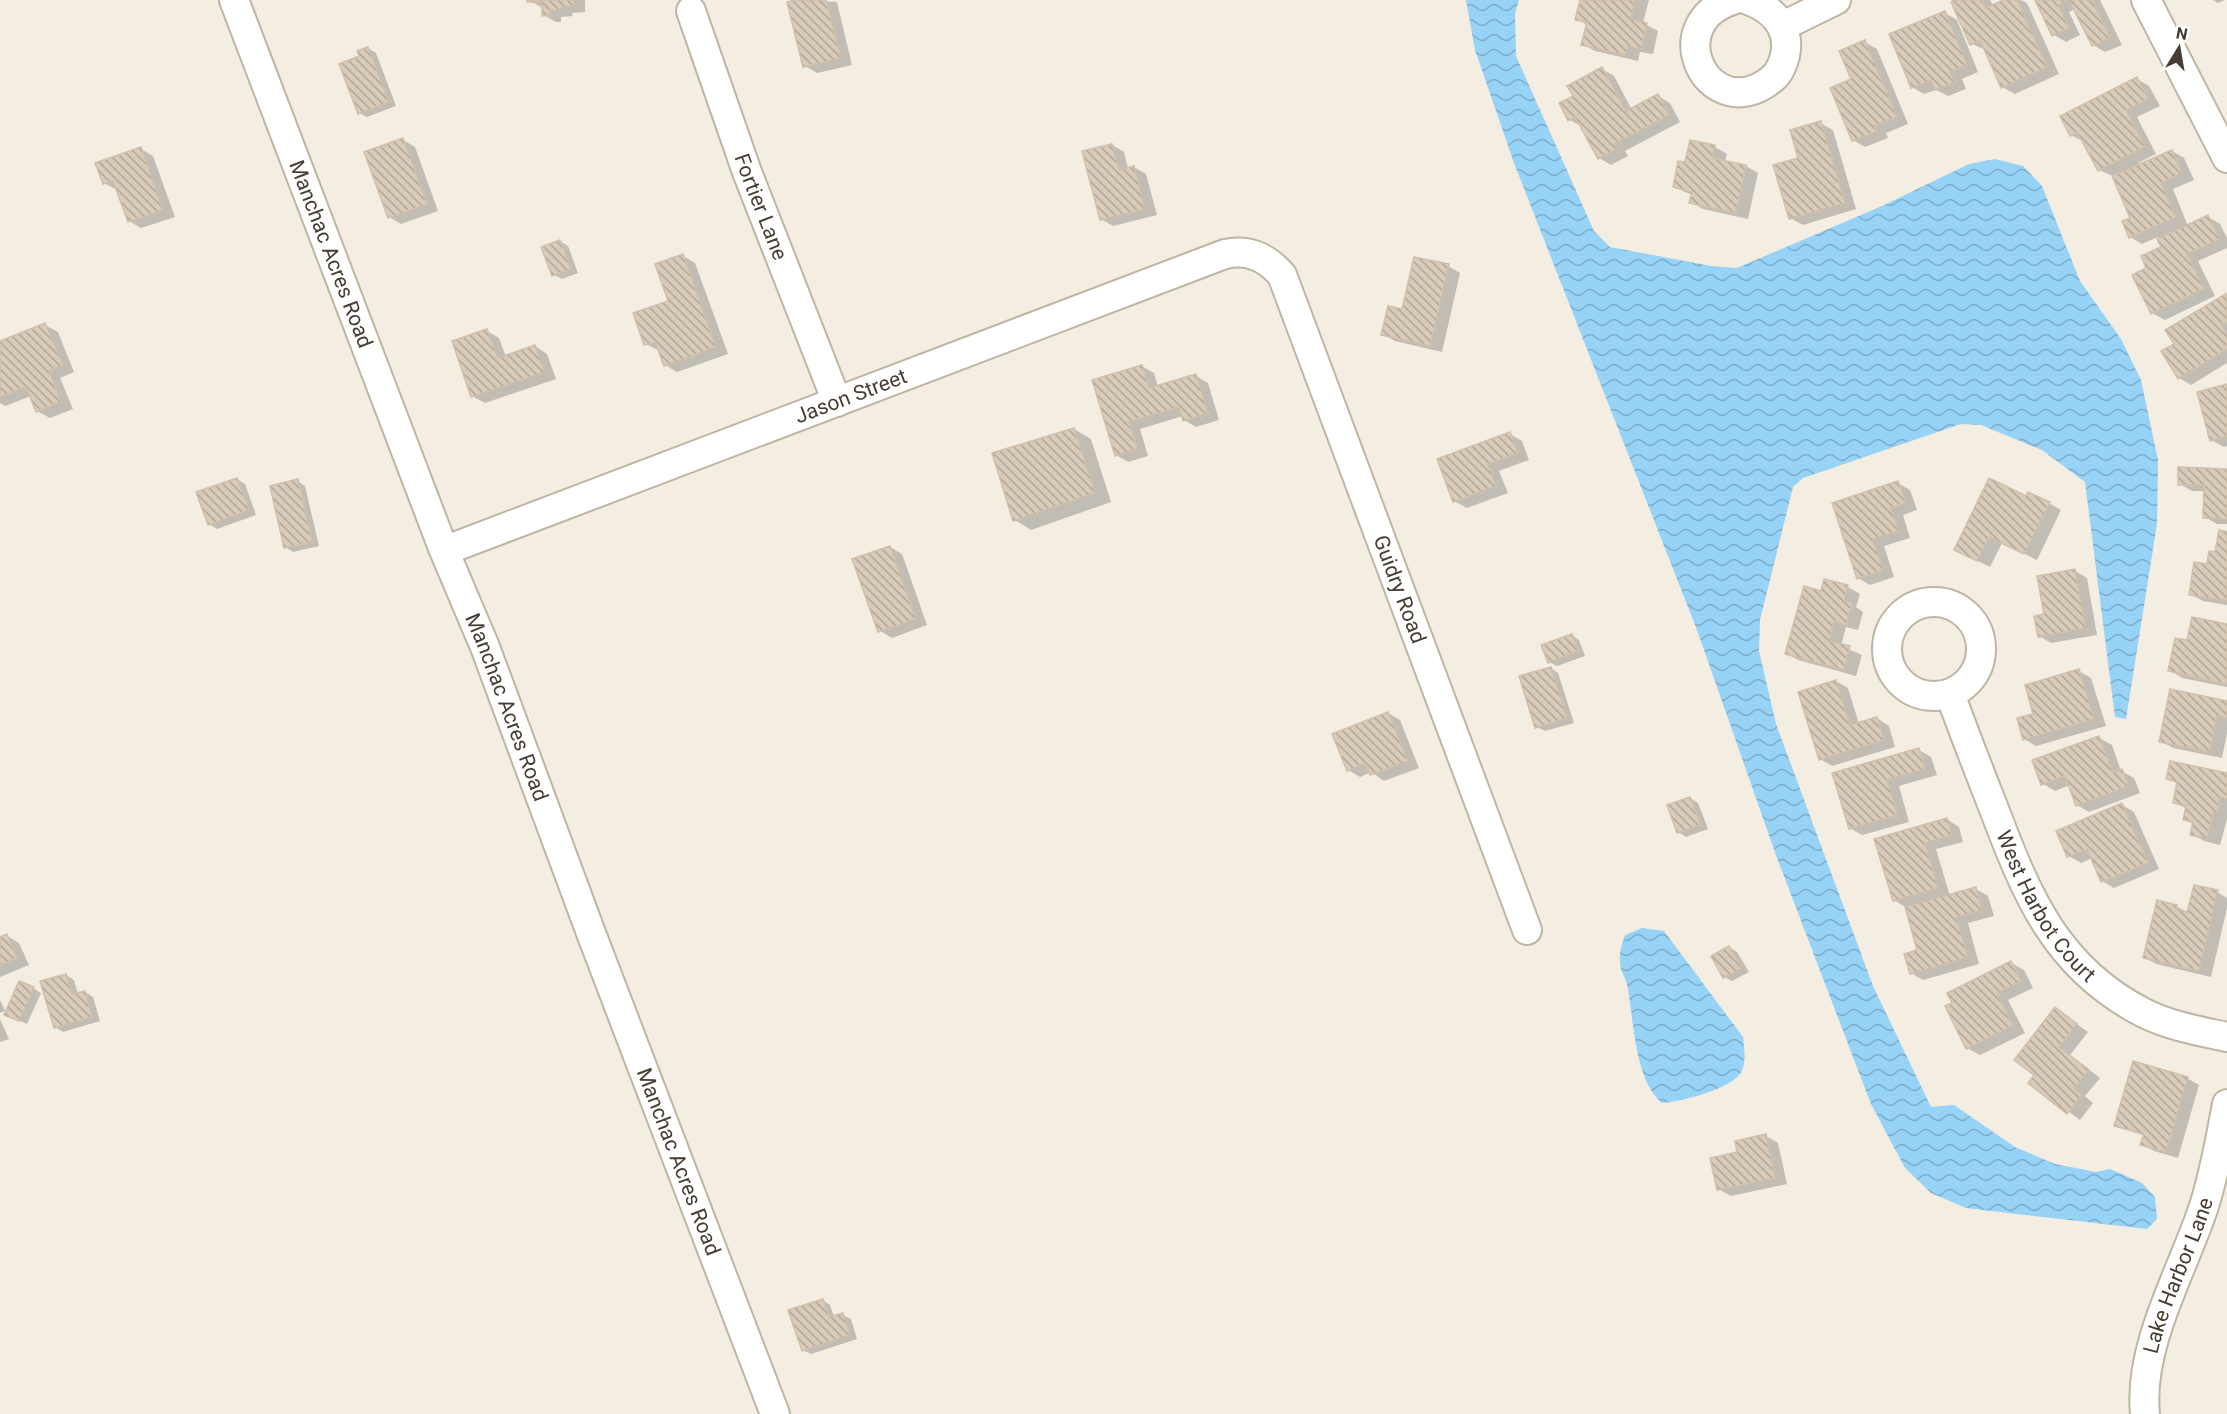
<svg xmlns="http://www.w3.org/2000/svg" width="2227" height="1414" font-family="Roboto,sans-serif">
  <defs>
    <pattern id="water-waves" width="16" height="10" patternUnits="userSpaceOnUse" patternTransform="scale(1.5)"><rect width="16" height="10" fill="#97d2f7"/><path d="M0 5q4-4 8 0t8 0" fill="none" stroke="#7dacc9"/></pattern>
    <pattern id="building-back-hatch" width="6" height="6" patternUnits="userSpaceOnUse" patternTransform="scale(1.5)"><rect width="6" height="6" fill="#d8cbb9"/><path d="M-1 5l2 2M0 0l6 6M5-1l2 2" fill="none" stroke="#b1a697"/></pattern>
  </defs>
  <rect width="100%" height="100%" fill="#f3ede2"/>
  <path fill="url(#water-waves)" d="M 1466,0 L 1519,0 L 1515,13 L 1516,56 L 1594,231 L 1610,247 L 1711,266 L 1737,268 L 1882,206 L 1969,164 L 1995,159 L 2023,166 L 2042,186 L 2080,281 L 2121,339 L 2141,380 L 2158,460 L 2157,524 L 2126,719 L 2115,717 L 2085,482 L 2042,450 L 1981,425 L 1961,424 L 1803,478 L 1793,487 L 1760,620 L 1759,651 L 1776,724 L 1873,986 L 1931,1107 L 1954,1105 L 2015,1147 L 2055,1164 L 2096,1172 L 2110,1169 L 2142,1183 L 2155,1197 L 2157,1219 L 2147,1229 L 1966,1208 L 1931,1193 L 1905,1168 L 1871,1104 L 1777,858 L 1697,630 L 1514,163 L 1475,50 Z
    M 1642,928 L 1664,931 L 1743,1037 C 1744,1048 1747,1064 1740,1074 C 1729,1089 1681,1102 1662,1103 C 1634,1080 1634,1019 1627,984 C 1625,977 1620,970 1620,962 C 1619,952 1622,944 1625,935 Z"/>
  <path fill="#0003" d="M 528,0 L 585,0 L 585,12 L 572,13 L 573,16 L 561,17 L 561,22 L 556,22 L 544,15 L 543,8 Z
    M 801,0 L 837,2 L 852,65 L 817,73 L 805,66 Z
    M 1582,0 L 1649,0 L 1643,23 L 1658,31 L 1653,54 L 1640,52 L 1638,61 L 1595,51 L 1583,44 L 1587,25 L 1577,19 Z
    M 1958,0 L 1990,0 L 1993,6 L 2006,0 L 2021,0 L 2027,3 L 2059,74 L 2015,94 L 2002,87 L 1986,50 L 1972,44 Z
    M 2037,0 L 2100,0 L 2122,45 L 2105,52 L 2093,45 L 2075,9 L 2069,12 L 2080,35 L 2066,42 L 2054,35 Z
    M 2213,0 L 2225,0 L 2218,3 Z
    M 1945,13 L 1957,20 L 1978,72 L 1962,79 L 1966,89 L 1948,96 L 1936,90 L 1924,94 L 1912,87 Z
    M 1865,42 L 1877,49 L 1908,124 L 1886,133 L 1888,138 L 1865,147 L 1853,140 L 1853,80 Z
    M 368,48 L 376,53 L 396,106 L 367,117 L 359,113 L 361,57 Z
    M 1602,69 L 1614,76 L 1632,110 L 1658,96 L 1670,103 L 1680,122 L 1625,151 L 1628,156 L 1611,165 L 1599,158 L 1583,127 L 1570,120 Z
    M 2137,79 L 2149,86 L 2160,106 L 2137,117 L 2156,154 L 2138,163 L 2139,165 L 2172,151 L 2184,158 L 2194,180 L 2173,189 L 2188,226 L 2208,217 L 2220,224 L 2227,238 L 2227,248 L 2198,261 L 2215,296 L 2165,320 L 2152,313 L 2148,269 L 2163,247 L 2158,237 L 2142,244 L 2130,237 L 2132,219 L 2113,176 L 2099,170 L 2085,142 L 2071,135 Z
    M 1820,123 L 1833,130 L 1856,209 L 1803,225 L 1790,218 L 1800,159 Z
    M 403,140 L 415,147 L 438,211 L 401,224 L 389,217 Z
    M 1691,141 L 1715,147 L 1727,154 L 1725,162 L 1746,166 L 1758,173 L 1748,219 L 1703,209 L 1691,202 L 1692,195 L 1674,187 L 1686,164 Z
    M 1112,145 L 1124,152 L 1128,169 L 1134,167 L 1146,174 L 1157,215 L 1113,226 L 1101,219 Z
    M 141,149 L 153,156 L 175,217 L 141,228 L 129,221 L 117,190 L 104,183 Z
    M 560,241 L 568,246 L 578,273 L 562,279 L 554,275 Z
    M 683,256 L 695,263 L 728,354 L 677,372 L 665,365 L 660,351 L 646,344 L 670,302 Z
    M 1448,266 L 1460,273 L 1442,352 L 1395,341 L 1383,334 Z
    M 2227,295 L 2227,363 L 2191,385 L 2179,378 L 2176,344 Z
    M 45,325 L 58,332 L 74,372 L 60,378 L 73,409 L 50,418 L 37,411 L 31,396 L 5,406 L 0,403 L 0,343 Z
    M 487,331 L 499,338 L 506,357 L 535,346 L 547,354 L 556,379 L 485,403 L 472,396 Z
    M 1142,366 L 1154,373 L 1158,387 L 1196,376 L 1208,383 L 1219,420 L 1196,427 L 1184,420 L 1183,416 L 1140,429 L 1148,456 L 1128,462 L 1116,455 Z
    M 2227,386 L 2227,446 L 2224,447 L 2211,440 Z
    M 1074,429 L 1091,439 L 1111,502 L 1031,530 L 1015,520 Z
    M 1510,434 L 1522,441 L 1529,460 L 1499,471 L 1508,493 L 1467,508 L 1454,501 Z
    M 2227,470 L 2227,524 L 2217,524 L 2205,517 L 2205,491 L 2192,491 L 2180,484 Z
    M 237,479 L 245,484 L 256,515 L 217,529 L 209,524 Z
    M 297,481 L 305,486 L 319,546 L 293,552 L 285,547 Z
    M 1898,483 L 1910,490 L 1917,510 L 1903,515 L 1910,538 L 1884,546 L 1894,577 L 1870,585 L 1858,578 L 1834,504 Z
    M 2027,498 L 2049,503 L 2061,510 L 2037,560 L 2002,543 L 1990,567 L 1968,556 Z
    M 2227,533 L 2227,605 L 2203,601 L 2190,594 Z
    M 890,547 L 902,554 L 927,625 L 892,638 L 880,631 Z
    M 2075,571 L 2087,578 L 2097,635 L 2051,643 L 2039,636 L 2046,615 Z
    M 1825,581 L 1848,587 L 1860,594 L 1856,607 L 1863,612 L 1858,630 L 1846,627 L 1841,646 L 1862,655 L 1856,676 L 1798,660 L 1786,653 L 1822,593 Z
    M 2227,626 L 2227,687 L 2182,678 L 2170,670 L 2188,642 Z
    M 1572,635 L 1579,640 L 1585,656 L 1557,666 L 1549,662 Z
    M 1551,668 L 1558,673 L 1574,723 L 1545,731 L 1537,727 Z
    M 2079,671 L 2091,678 L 2106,726 L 2036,746 L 2024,739 L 2035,715 Z
    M 1836,681 L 1848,688 L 1859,724 L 1877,718 L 1889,726 L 1895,747 L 1832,766 L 1820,759 Z
    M 2227,702 L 2227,733 L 2222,758 L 2173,748 L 2161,741 Z
    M 1388,713 L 1400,720 L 1419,768 L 1384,781 L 1371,772 L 1360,777 L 1348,770 Z
    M 2099,738 L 2112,745 L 2121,771 L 2134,778 L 2140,793 L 2089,812 L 2077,805 L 2070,785 L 2055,791 L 2043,784 Z
    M 1919,750 L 1931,757 L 1937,775 L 1899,786 L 1909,822 L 1862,835 L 1850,828 L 1834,774 Z
    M 2227,775 L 2227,819 L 2220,845 L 2204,841 L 2192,834 L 2194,825 L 2185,819 L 2187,809 L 2174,802 L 2178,784 L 2168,778 Z
    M 1690,798 L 1698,803 L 1708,829 L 1686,837 L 1678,832 Z
    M 2122,805 L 2134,812 L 2159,869 L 2114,888 L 2102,881 L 2092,858 L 2081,863 L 2069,856 Z
    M 1947,819 L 1959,827 L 1963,842 L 1936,849 L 1950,896 L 1976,889 L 1988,896 L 1994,916 L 1968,923 L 1979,964 L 1923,980 L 1911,973 L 1919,951 L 1907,908 L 1894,900 L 1876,840 Z
    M 2217,892 L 2227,898 L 2227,908 L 2211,977 L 2156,964 L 2144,957 L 2176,906 L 2189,913 Z
    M 7,936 L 19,943 L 29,965 L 0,977 L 0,939 Z
    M 1729,947 L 1737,952 L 1749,972 L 1732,981 L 1724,977 Z
    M 2011,963 L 2024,970 L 2033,988 L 2008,1000 L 2025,1033 L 1980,1055 L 1967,1048 Z
    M 66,975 L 74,980 L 78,994 L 85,992 L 93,997 L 100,1021 L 63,1032 L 55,1027 Z
    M 33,988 L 41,993 L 27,1024 L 6,1015 Z
    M 0,1000 L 5,1011 L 0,1013 Z
    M 2055,1009 L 2088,1032 L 2070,1055 L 2100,1078 L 2085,1096 L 2093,1103 L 2080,1120 L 2030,1083 L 2036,1075 Z
    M 0,1019 L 9,1039 L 0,1042 Z
    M 2187,1078 L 2199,1085 L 2178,1158 L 2154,1151 L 2142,1144 L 2144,1136 L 2116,1125 Z
    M 1766,1136 L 1778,1143 L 1787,1184 L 1731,1196 L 1718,1189 L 1739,1153 Z
    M 823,1300 L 830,1305 L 834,1317 L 843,1315 L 851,1319 L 857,1339 L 811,1354 L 803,1350 Z"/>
  <path fill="url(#building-back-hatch)" stroke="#d1c0a9" stroke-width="1.5" d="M 527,0 L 573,0 L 574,6 L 561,7 L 561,10 L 549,10 L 550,15 L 542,16 L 542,2 L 527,2 Z
    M 795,0 L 826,0 L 841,58 L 803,67 L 787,2 Z
    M 1580,0 L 1635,0 L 1631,19 L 1647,23 L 1641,49 L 1628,46 L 1625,55 L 1581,45 L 1587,22 L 1575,20 Z
    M 1954,0 L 1982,0 L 1986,8 L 2003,0 L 2017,0 L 2047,67 L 2001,88 L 1980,40 L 1970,45 L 1951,2 Z
    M 2035,0 L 2068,0 L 2058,5 L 2069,28 L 2052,36 Z
    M 2069,0 L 2092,0 L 2110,38 L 2092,46 Z
    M 1945,11 L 1967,65 L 1950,72 L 1955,82 L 1935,90 L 1931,80 L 1911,88 L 1889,34 Z
    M 1865,40 L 1897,117 L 1874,126 L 1877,131 L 1852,141 L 1830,88 L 1851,79 L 1839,51 Z
    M 368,47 L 389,102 L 358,114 L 339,64 L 359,56 L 357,51 Z
    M 1602,67 L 1626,111 L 1658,94 L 1669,115 L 1614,144 L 1617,149 L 1598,159 L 1575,117 L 1568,121 L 1559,103 L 1573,96 L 1567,86 Z
    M 2137,77 L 2148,99 L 2126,110 L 2145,147 L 2098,171 L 2077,132 L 2070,136 L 2060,116 Z
    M 1821,121 L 1845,203 L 1789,219 L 1773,165 L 1798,158 L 1790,130 Z
    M 403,138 L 427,204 L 388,218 L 364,152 Z
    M 1690,140 L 1715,145 L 1712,158 L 1746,165 L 1736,213 L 1689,203 L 1692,192 L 1673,187 L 1678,161 L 1685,162 Z
    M 1112,144 L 1119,170 L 1134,166 L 1145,209 L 1100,220 L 1082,151 Z
    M 141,147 L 163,210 L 128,222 L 113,181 L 103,184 L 95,163 Z
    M 2172,150 L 2182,173 L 2161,183 L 2176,217 L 2129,238 L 2122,221 L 2130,218 L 2112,176 Z
    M 2208,215 L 2220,239 L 2187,254 L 2204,289 L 2151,314 L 2132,275 L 2146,268 L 2141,256 L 2161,247 L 2157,239 Z
    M 560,240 L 571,269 L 552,276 L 541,247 Z
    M 683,254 L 716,347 L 664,366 L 655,342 L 644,345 L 633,313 L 668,301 L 655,264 Z
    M 1414,257 L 1449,264 L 1430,346 L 1381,335 L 1388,306 L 1402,309 Z
    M 2227,293 L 2227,322 L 2221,325 L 2227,335 L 2227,349 L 2178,379 L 2161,351 L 2174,344 L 2165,330 Z
    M 45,323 L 63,365 L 49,371 L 61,402 L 36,412 L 26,387 L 0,397 L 0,341 Z
    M 487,329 L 498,358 L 535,345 L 545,372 L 471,397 L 452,341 Z
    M 1142,365 L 1149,388 L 1196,374 L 1208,413 L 1183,421 L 1179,407 L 1129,422 L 1137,449 L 1115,456 L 1092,380 Z
    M 2227,384 L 2227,436 L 2210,441 L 2197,392 Z
    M 1074,428 L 1095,493 L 1013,521 L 992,453 Z
    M 1510,432 L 1518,453 L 1488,464 L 1496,486 L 1453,502 L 1437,459 Z
    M 2178,467 L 2227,469 L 2227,519 L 2203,518 L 2204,485 L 2178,485 Z
    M 237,478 L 249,510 L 208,525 L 196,492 Z
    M 1989,478 L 2026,496 L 2028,492 L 2050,502 L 2024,554 L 1989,537 L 1977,561 L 1954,550 Z
    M 298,479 L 312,542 L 284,548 L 270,486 Z
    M 1898,481 L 1906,503 L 1891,508 L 1899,531 L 1873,539 L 1883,570 L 1857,579 L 1832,503 Z
    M 2219,530 L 2227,532 L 2227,601 L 2189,595 L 2194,562 L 2207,564 L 2209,551 L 2215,552 Z
    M 890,546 L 916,619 L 878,632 L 852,559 Z
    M 2075,569 L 2086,628 L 2038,637 L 2034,616 L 2044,614 L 2037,576 Z
    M 1824,579 L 1848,585 L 1844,601 L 1852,603 L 1846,625 L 1834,621 L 1829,641 L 1850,646 L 1844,670 L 1785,654 L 1804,586 L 1821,591 Z
    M 2192,617 L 2227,624 L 2227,684 L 2168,671 L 2175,638 L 2187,640 Z
    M 1572,634 L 1578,651 L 1548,663 L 1541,645 Z
    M 1551,667 L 1567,718 L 1535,728 L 1519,676 Z
    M 2079,669 L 2094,719 L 2023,740 L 2017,718 L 2033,714 L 2025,685 Z
    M 1836,680 L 1850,725 L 1877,717 L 1884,740 L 1819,760 L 1798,692 Z
    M 2170,689 L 2227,701 L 2227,718 L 2217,716 L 2210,752 L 2159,742 Z
    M 1388,712 L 1408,761 L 1370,775 L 1365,763 L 1347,771 L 1332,734 Z
    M 2099,736 L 2113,773 L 2122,769 L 2129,786 L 2076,806 L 2065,776 L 2041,785 L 2032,760 Z
    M 1919,748 L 1925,769 L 1887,780 L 1898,815 L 1849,829 L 1832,773 Z
    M 2170,761 L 2227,773 L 2227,799 L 2220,797 L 2217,813 L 2213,812 L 2207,839 L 2190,835 L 2193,822 L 2183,820 L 2186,806 L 2173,803 L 2177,782 L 2166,779 Z
    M 1690,797 L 1701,825 L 1677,833 L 1667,805 Z
    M 2122,803 L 2148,863 L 2101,882 L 2087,849 L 2067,857 L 2056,831 Z
    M 1947,818 L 1952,835 L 1925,843 L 1938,888 L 1893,901 L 1874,839 Z
    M 2194,885 L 2218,890 L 2199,971 L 2143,958 L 2157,900 L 2177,905 L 2176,910 L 2187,912 Z
    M 1976,887 L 1982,910 L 1956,917 L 1968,957 L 1910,974 L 1904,954 L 1917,950 L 1905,907 Z
    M 7,934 L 17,958 L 0,965 L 0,937 Z
    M 1729,946 L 1742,968 L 1723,978 L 1711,956 Z
    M 2011,961 L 2021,981 L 1997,993 L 2013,1026 L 1966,1049 L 1945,1006 L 1952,1003 L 1947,993 Z
    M 66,974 L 72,994 L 85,991 L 92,1017 L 54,1028 L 40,981 Z
    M 19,981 L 34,987 L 19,1021 L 4,1015 Z
    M 2055,1007 L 2077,1024 L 2059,1047 L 2089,1070 L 2074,1089 L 2082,1095 L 2067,1114 L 2028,1083 L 2034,1075 L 2014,1060 Z
    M 2133,1061 L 2188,1077 L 2166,1152 L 2140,1145 L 2144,1134 L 2114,1126 Z
    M 1766,1134 L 1775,1178 L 1717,1190 L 1710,1158 L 1737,1152 L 1735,1141 Z
    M 823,1299 L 829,1317 L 843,1313 L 850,1335 L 802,1351 L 788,1310 Z"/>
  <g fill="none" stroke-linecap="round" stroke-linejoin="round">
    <g stroke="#bfb5a4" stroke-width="32">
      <g id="minor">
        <path id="s1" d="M 234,0 L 443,548 L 485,647 L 591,933 L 775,1414"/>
        <path d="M 1733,0 C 1663,22 1702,113 1758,88 C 1768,83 1777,77 1781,67 C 1795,36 1779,11 1748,0"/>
        <path d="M 2146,0 L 2227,158"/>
        <path id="s2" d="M 691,11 L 747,172 L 837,402"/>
        <path d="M 1783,26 L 1836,0"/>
        <path id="s3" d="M 443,548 L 449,549 L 1225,254 C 1249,249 1266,257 1282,275 L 1527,930"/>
        <circle cx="1934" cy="649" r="47"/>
        <path id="s4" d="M 1950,694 C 1964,732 1979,771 1994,809 C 2027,896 2056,968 2144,1013 C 2170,1026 2199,1031 2227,1037"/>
        <path id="s5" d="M 2145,1414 C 2138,1344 2184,1269 2205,1203 C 2215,1170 2221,1137 2227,1104"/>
      </g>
    </g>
    <use href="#minor" stroke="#fff" stroke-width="28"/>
  </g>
  <g text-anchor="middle" stroke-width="5" stroke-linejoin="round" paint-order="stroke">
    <g font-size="21" fill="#453d32" stroke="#fff">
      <text dy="7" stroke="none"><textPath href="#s2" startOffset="208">Fortier Lane</textPath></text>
      <text dy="7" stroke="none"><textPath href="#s1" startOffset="272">Manchac Acres Road</textPath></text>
      <text dy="7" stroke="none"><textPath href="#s3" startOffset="436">Jason Street</textPath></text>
      <text dy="7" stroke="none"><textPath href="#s3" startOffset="1236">Guidry Road</textPath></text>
      <text dy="7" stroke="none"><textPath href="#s1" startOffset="758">Manchac Acres Road</textPath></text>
      <text dy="7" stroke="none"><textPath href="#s4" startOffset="234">West Harbot Court</textPath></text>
      <text dy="7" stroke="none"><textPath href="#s1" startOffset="1244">Manchac Acres Road</textPath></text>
      <text dy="7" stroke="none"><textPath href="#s5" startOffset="144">Lake Harbor Lane</textPath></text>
    </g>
  </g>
  <g transform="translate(2179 48) rotate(11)" stroke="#ffffff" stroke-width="4.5" paint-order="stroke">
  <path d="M0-4.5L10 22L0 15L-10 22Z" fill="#453d32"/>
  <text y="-9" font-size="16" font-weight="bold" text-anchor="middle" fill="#453d32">N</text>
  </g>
</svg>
